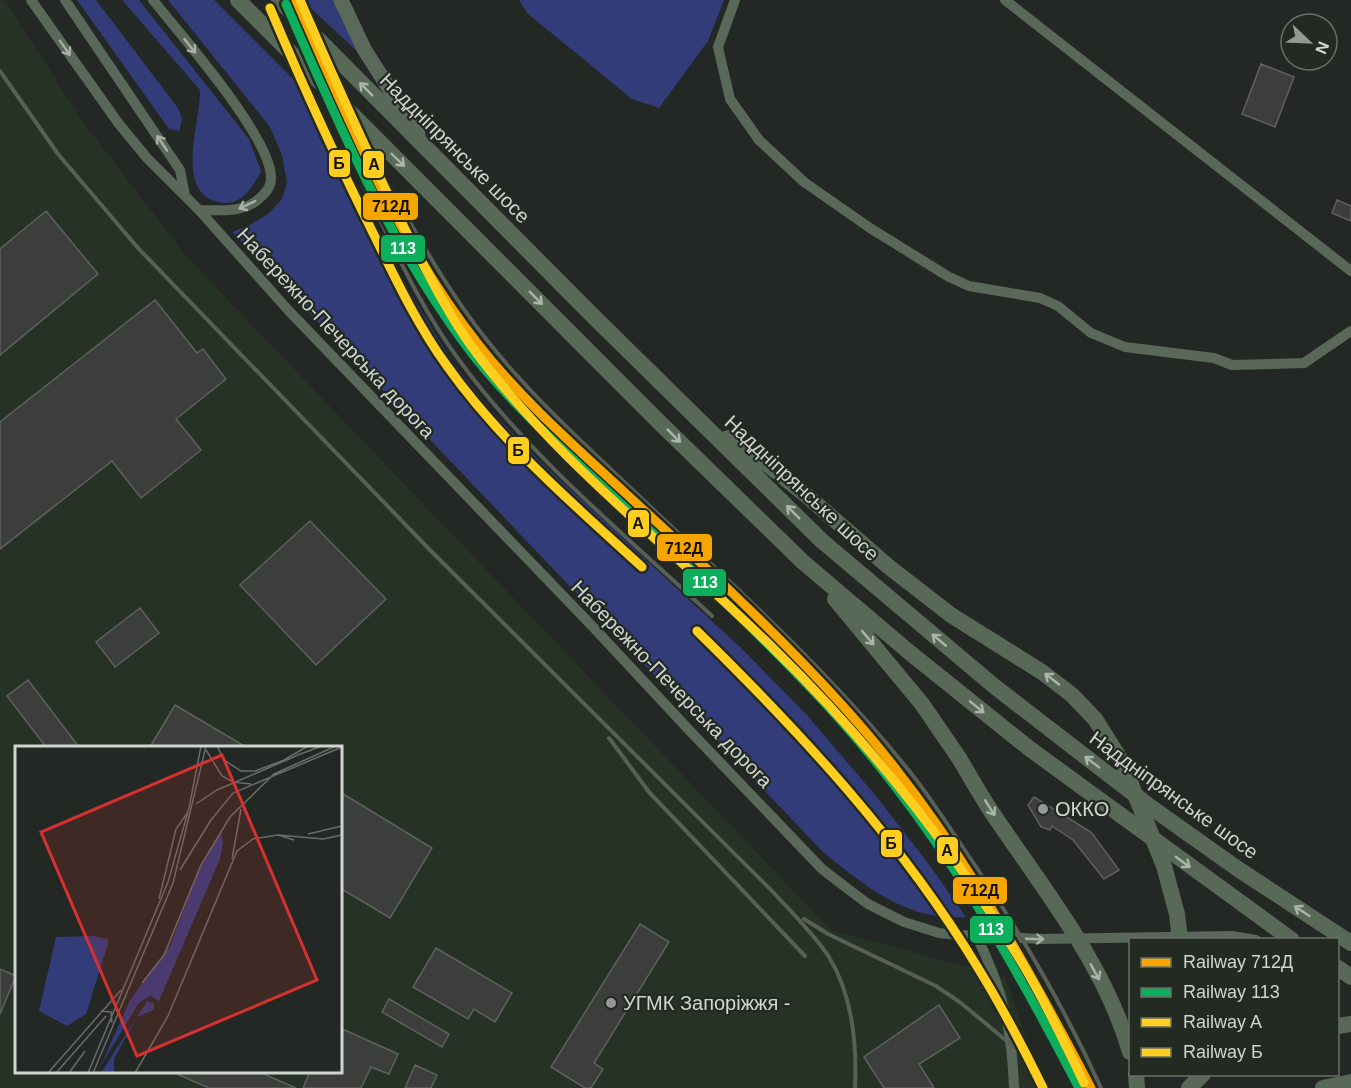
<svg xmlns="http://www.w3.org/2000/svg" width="1351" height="1088" font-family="Arial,sans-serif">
  <rect width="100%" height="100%" fill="#242824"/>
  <path fill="#263225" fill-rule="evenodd" d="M 0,0 L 5,0 L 81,119 L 185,255 L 831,930 L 1005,977 L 1044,1088 L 0,1088 ZM 16,748 L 340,748 L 340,1072 L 16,1072 Z"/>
  <path fill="#323c78" d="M 77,0 L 96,0 L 178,108 L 182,119 L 179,131 L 169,129 Z
    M 122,0 L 139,0 L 249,139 L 261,171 C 254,185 243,204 225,203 C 171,199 201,122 200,90 Z
    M 168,0 L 214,0 L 300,86 L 348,186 L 355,184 L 401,277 L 451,360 L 492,412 L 547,468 L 741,648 L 806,714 L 876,796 L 928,863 L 966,917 C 907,921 868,888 824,853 L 232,232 L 250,225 L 268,214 L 282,199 L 287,183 L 282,155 L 270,127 Z
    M 302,0 L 334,0 L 340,16 L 358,52 Z
    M 519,0 L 724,0 L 708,41 L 659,108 L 632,99 L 527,13 Z"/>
  <path fill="#3b3e3b" stroke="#5e615e" stroke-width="1.5" d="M 1261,64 L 1294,77 L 1275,127 L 1242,114 Z
    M 1337,200 L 1351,206 L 1351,221 L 1332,213 Z
    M 46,211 L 98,274 L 0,355 L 0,249 Z
    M 155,300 L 197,353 L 203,349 L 226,379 L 176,419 L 201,450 L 141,498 L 112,461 L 0,549 L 0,422 Z
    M 310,521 L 386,599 L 316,665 L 240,585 Z
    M 140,608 L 159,633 L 115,667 L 96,642 Z
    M 28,680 L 79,747 L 46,747 L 7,696 Z
    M 175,705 L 246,747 L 150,747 Z
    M 340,792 L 432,848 L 390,918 L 340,888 Z
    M 1034,797 L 1091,832 L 1119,870 L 1104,879 L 1073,840 L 1052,826 L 1050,830 L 1041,827 L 1028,805 Z
    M 640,924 L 669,942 L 594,1063 L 603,1069 L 591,1088 L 585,1088 L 551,1067 Z
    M 436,948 L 512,993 L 495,1022 L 474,1009 L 468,1019 L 413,987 Z
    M 0,969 L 16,976 L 0,1014 Z
    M 389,999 L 449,1034 L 442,1047 L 382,1012 Z
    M 939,1005 L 960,1038 L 919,1064 L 934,1088 L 884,1088 L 864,1057 Z
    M 340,1028 L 398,1054 L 389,1074 L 371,1067 L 361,1088 L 303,1088 L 310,1071 L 340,1071 Z
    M 415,1065 L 437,1075 L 431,1088 L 405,1088 Z
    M 170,1071 L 257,1071 L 296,1088 L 209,1088 Z"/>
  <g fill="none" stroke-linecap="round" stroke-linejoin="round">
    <path stroke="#5a685a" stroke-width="10" d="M 31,0 L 119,124 L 147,158 L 199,210 L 289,311 L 594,628 L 690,731 L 822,869 L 848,889 L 868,904 L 904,922 L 939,933 L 959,935 L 1042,939 L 1232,936 L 1256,940
      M 65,0 L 180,170 L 185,196
      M 153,0 C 180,34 273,139 271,179 C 271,185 267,191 263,195 C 246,214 222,210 199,210
      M 735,0 L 718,47 L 730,99 L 759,140 L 804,182 L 870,228 L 949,277 L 969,286 L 1040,298 L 1058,306 L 1091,333 L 1125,347 L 1214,358 L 1232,365 L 1304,363 L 1351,331
      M 1005,0 L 1351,271
      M 977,937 C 1003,990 1012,1029 1014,1088"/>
    <path stroke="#5b695b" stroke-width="15" d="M 341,0 L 364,49 L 418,134"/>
    <path stroke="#596958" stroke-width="16" d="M 238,0 L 658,421 L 803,562 L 909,652 L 1030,749 L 1292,940
      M 279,0 L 594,317 L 822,541 L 994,686 L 1152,808 L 1238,869 L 1351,943
      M 728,438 L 758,457 L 806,495 L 889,567 L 951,615 L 1042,672 L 1072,695 L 1095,719
      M 835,599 L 922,704 L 959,758
      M 1338,968 L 1351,977
      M 1338,1026 L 1351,1024
      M 1136,1074 L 1137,1088
      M 1189,1088 L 1203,1074
      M 1323,1088 L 1351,1082"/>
    <path stroke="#575f57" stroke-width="4" d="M 0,71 L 58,154 L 138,248 L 431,551 L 774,893 C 793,914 814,934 829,957 C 853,996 857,1044 855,1088
      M 383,175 C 415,231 446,289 486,339 C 531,396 585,445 638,495 C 730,582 826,668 906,767 C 927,792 945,821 964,849 C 1016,925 1063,1004 1101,1088
      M 363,185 C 393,245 419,306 459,360 C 530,457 625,535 712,616
      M 609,738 L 649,792 L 805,956
      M 804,919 L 828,934 L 936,986 L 961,1003 L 1021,1053 L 1048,1088"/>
    <path stroke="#596958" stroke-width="16" d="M 1095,719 L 1122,762 L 1164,866 L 1177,914 L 1180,940
      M 959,758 C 971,778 982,798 995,817 C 1045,891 1105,965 1130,1052"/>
    <g stroke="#222a22" stroke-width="14">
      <path id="rail-1" d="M 296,0 C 348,119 397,241 478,344 C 520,398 572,444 622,490 C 697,559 773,629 842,705 C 946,819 1020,952 1091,1088"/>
    </g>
    <g stroke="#222a22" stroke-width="14">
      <path id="rail-2" d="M 286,4 C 338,123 389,243 467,347 C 509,403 564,450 615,498 C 680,558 744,619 806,683 C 924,804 1002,940 1079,1088"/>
    </g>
    <g stroke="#222a22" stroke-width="14">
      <path id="rail-3" d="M 300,0 C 335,81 371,162 411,241 C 430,277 448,314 472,347 C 557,463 673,549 774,649 C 870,743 953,848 1022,963 C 1045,1002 1065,1043 1084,1083"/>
    </g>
    <g stroke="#222a22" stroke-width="14">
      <path id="rail-4" d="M 270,8 C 303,86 338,163 376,239 C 397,282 418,326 447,366 C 501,442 573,504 642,567
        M 697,631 C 802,734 902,842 978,968 C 1002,1007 1023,1047 1043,1088"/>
    </g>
    <use href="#rail-1" stroke="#f7a600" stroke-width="9"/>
    <use href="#rail-2" stroke="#0daf5c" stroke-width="9"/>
    <use href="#rail-3" stroke="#ffce1e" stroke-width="9"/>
    <use href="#rail-4" stroke="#ffce1e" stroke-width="9"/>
  </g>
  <defs><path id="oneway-shaft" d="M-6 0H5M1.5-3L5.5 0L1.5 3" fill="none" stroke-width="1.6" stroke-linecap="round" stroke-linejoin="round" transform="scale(1.5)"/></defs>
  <g stroke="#a7afa7">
    <use href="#oneway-shaft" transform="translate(190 46) rotate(52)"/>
    <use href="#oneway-shaft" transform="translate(65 48) rotate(55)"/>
    <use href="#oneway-shaft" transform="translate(162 143) rotate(-124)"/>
    <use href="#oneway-shaft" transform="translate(247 205) rotate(155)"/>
    <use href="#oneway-shaft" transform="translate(1035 939) rotate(2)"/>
  </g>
  <g stroke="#acb5ac">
    <use href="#oneway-shaft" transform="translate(366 89) rotate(-135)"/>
    <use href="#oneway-shaft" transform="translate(398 160) rotate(44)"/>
    <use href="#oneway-shaft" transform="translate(536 298) rotate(45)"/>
    <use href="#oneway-shaft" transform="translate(674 436) rotate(45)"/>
    <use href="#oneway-shaft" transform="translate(793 512) rotate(-135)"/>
    <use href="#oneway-shaft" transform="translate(868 638) rotate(50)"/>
    <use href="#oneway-shaft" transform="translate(939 640) rotate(-140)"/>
    <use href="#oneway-shaft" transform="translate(1052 679) rotate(-142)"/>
    <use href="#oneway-shaft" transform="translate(977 707) rotate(39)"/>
    <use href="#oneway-shaft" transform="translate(1092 762) rotate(-143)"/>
    <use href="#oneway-shaft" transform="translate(990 808) rotate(58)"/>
    <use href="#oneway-shaft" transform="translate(1183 862) rotate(36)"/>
    <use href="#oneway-shaft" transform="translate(1302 911) rotate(-147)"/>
    <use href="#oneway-shaft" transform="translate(1095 972) rotate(61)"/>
  </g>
  <g fill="#949894" stroke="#222a22" stroke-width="2">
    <circle cx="1043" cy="809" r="6"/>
    <circle cx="611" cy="1003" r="6"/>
  </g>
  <g text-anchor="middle" stroke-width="4.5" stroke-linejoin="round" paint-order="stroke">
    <g font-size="20" fill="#d0d5d0" stroke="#222a22">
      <text transform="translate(455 148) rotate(45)" y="7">Наддніпрянське шосе</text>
      <text transform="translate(336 333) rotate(47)" y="7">Набережно-Печерська дорога</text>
      <text transform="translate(802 488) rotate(43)" y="7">Наддніпрянське шосе</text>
      <text transform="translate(672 684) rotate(46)" y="7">Набережно-Печерська дорога</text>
      <text transform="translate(1174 795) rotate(36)" y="7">Наддніпрянське шосе</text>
    </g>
    <g font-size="20" fill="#d0d5d0" stroke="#222a22" text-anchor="start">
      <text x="1055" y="816">ОККО</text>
      <text x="623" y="1010">УГМК Запоріжжя -</text>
    </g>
  </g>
  <g transform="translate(15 746)">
    <rect width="327" height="327" fill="#242824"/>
    <path d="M 206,85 L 208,97 L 205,113 L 144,255 L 135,250 L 124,257 L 85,321 L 115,254 L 155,200 L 183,126 ZM 78,190 L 93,193 L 93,198 L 71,268 L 52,280 L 24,265 L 41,191 ZM 132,255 L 139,257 L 139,264 L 122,271 L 99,313 L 99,327 L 86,327 Z" fill="#323c78"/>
    <path fill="none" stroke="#696d69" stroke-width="1.5" d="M 202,0 L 209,14 L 226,25 L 240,25 L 272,13M 191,4 L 207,30 L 218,36 L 236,38M 280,10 L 307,0M 269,14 L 293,0M 181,58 L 202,44 L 281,10M 293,88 L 327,80M 279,94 L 263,89 L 308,93 L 327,89M 217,113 L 226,63M 165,124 L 196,74 L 218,47 L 327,1M 144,153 L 161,83 L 173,66M 127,237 L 149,209 L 186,119 L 215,71 L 259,28 L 321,0M 86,265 L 96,266 L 97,277M 33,327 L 106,244M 41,327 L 91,270M 54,327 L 70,305M 73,327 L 153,136 L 174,62 L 186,0M 78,327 L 158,137 L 191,0M 120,327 L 153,270 L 222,105 L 238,93 L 263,89"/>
    <path fill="#d63130" fill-opacity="0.15" stroke="#d63130" stroke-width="3" d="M 207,9 L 302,234 L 122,310 L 26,86 Z"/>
    <rect width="327" height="327" fill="none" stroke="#d0d5d0" stroke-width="3"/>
  </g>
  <g stroke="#222a22" stroke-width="2">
    <rect x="328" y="149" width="23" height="29" rx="6" fill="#ffce1e"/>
    <rect x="362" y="150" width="23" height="29" rx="6" fill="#ffce1e"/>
    <rect x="362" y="192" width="57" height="29" rx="6" fill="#f7a600"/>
    <rect x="380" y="234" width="46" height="29" rx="6" fill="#0daf5c"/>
    <rect x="507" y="436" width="23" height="29" rx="6" fill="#ffce1e"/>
    <rect x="627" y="509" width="23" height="29" rx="6" fill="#ffce1e"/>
    <rect x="656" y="533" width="57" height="29" rx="6" fill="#f7a600"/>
    <rect x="682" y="568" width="45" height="29" rx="6" fill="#0daf5c"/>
    <rect x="880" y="829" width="23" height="29" rx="6" fill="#ffce1e"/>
    <rect x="936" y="836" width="23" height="29" rx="6" fill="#ffce1e"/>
    <rect x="952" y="876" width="56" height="29" rx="6" fill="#f7a600"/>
    <rect x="969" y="915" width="45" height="29" rx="6" fill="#0daf5c"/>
  </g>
  <g font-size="16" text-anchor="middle" font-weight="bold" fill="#fff">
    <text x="403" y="254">113</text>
    <text x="705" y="588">113</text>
    <text x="991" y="935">113</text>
  </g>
  <g font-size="16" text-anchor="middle" font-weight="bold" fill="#111">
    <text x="339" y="169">Б</text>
    <text x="374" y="170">A</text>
    <text x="391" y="212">712Д</text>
    <text x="518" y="456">Б</text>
    <text x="638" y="529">A</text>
    <text x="684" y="554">712Д</text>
    <text x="891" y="849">Б</text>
    <text x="947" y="856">A</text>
    <text x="980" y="896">712Д</text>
  </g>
  <rect x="1129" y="938" width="210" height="138" fill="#222a22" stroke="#686e68" stroke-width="1.5"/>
  <rect x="1141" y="958" width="30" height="9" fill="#f7a600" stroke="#686e68" stroke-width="1.5"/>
  <text x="1183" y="968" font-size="18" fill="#d0d5d0">Railway 712Д</text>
  <rect x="1141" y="988" width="30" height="9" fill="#0daf5c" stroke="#686e68" stroke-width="1.5"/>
  <text x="1183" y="998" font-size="18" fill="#d0d5d0">Railway 113</text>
  <rect x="1141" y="1018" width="30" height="9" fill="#ffce1e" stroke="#686e68" stroke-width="1.5"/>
  <text x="1183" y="1028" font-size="18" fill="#d0d5d0">Railway A</text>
  <rect x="1141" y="1048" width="30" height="9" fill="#ffce1e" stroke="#686e68" stroke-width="1.5"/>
  <text x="1183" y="1058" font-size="18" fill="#d0d5d0">Railway Б</text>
  <g transform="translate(1309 42) rotate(113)"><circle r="28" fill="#222a22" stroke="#686e68" stroke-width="1.5"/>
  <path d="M0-4.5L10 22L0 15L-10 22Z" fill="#949894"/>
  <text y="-9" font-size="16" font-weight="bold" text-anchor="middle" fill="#d0d5d0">N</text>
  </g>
</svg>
